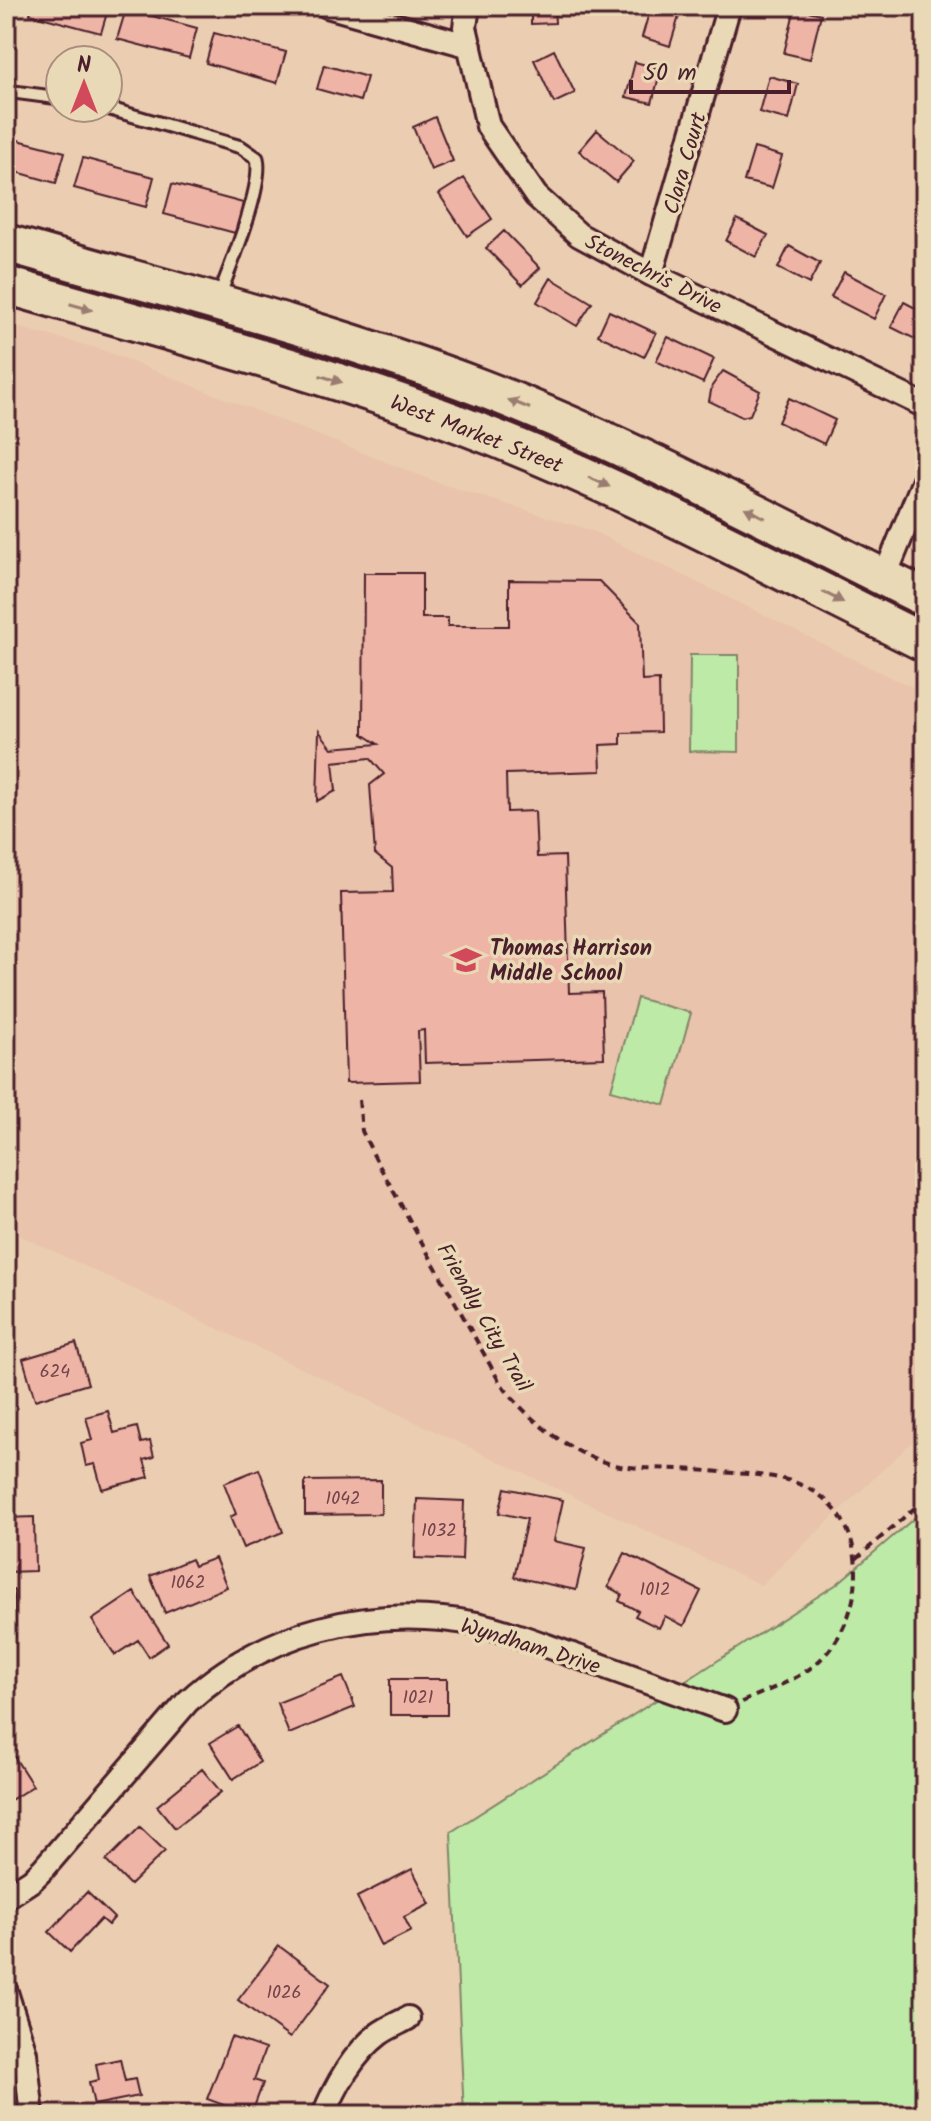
<svg xmlns="http://www.w3.org/2000/svg" width="931" height="2121" font-family="Kalam,sans-serif">
  <rect width="100%" height="100%" fill="#ebceb1"/>
  <filter id="ink" filterUnits="userSpaceOnUse"><feTurbulence type="fractalNoise" baseFrequency=".0125" numOctaves="2"/><feDisplacementMap in="SourceGraphic" scale="16" xChannelSelector="R" yChannelSelector="G"/><feConvolveMatrix kernelMatrix="1 2 1 2 8 2 1 2 1" color-interpolation-filters="sRGB"/></filter>
  <g filter="url(#ink)">
    <path fill="#e9c3ab" d="M 6,324 L 100,349 L 442,484 L 593,531 L 894,679 L 925,692 L 925,1430 L 761,1585 L 6,1229 Z"/>
    <path fill="#bdeaa7" stroke="#848469" stroke-width="2" d="M 690,655 L 739,655 L 739,752 L 689,751 Z
      M 637,998 L 691,1013 L 665,1105 L 611,1090 Z
      M 925,1509 L 925,2115 L 464,2115 L 451,1832 L 837,1584 Z"/>
    <path fill="#eeb4a6" stroke="#4a1f2b" stroke-width="2" d="M 32,6 L 109,6 L 101,33 L 30,14 Z
      M 531,6 L 554,6 L 555,23 L 531,24 Z
      M 651,6 L 680,13 L 670,46 L 642,37 Z
      M 795,8 L 821,14 L 810,59 L 784,53 Z
      M 126,9 L 197,28 L 189,58 L 117,39 Z
      M 214,33 L 286,52 L 277,83 L 206,63 Z
      M 554,50 L 575,93 L 554,103 L 534,60 Z
      M 635,62 L 661,69 L 652,103 L 626,97 Z
      M 324,65 L 367,77 L 360,101 L 317,89 Z
      M 769,76 L 798,84 L 789,120 L 759,112 Z
      M 435,117 L 453,161 L 431,170 L 413,127 Z
      M 597,130 L 634,161 L 616,182 L 579,151 Z
      M 6,137 L 65,152 L 56,183 L 6,169 Z
      M 754,148 L 782,156 L 772,188 L 744,181 Z
      M 83,158 L 154,177 L 146,207 L 74,188 Z
      M 464,178 L 492,219 L 467,236 L 439,194 Z
      M 172,184 L 243,203 L 235,233 L 164,214 Z
      M 737,219 L 768,235 L 756,257 L 726,241 Z
      M 504,231 L 540,268 L 522,285 L 486,248 Z
      M 789,246 L 820,263 L 809,284 L 778,268 Z
      M 844,272 L 886,294 L 874,319 L 831,297 Z
      M 551,278 L 592,303 L 577,326 L 537,302 Z
      M 904,302 L 925,313 L 925,344 L 891,327 Z
      M 609,311 L 656,333 L 644,357 L 598,335 Z
      M 668,337 L 714,359 L 703,383 L 656,361 Z
      M 723,371 L 760,391 L 750,415 L 742,417 L 709,401 L 712,386 Z
      M 789,398 L 835,420 L 824,444 L 778,422 Z
      M 364,573 L 422,573 L 422,618 L 448,618 L 448,626 L 509,626 L 509,580 L 599,581 L 640,623 L 642,681 L 659,680 L 660,732 L 621,733 L 621,744 L 600,745 L 601,771 L 506,774 L 507,812 L 535,811 L 537,857 L 565,856 L 569,993 L 602,992 L 604,1058 L 425,1063 L 424,1030 L 418,1031 L 420,1081 L 346,1083 L 341,893 L 393,892 L 392,868 L 375,854 L 370,785 L 384,774 L 370,758 L 333,762 L 336,791 L 317,801 L 319,731 L 332,748 L 378,744 L 363,734 Z
      M 76,1343 L 88,1384 L 35,1400 L 23,1359 Z
      M 108,1411 L 114,1433 L 137,1427 L 141,1443 L 150,1441 L 154,1457 L 144,1460 L 149,1477 L 102,1489 L 95,1464 L 86,1466 L 81,1443 L 92,1440 L 86,1417 Z
      M 259,1469 L 283,1532 L 243,1548 L 230,1517 L 236,1514 L 224,1483 Z
      M 381,1480 L 381,1514 L 305,1515 L 305,1481 Z
      M 505,1488 L 563,1500 L 554,1541 L 586,1548 L 576,1590 L 514,1577 L 527,1519 L 499,1513 Z
      M 417,1499 L 464,1501 L 462,1560 L 415,1558 Z
      M 34,1517 L 35,1571 L 6,1572 L 6,1518 Z
      M 625,1553 L 701,1591 L 684,1626 L 665,1616 L 659,1628 L 635,1616 L 638,1611 L 619,1601 L 622,1594 L 608,1587 Z
      M 215,1558 L 227,1587 L 165,1613 L 150,1576 L 191,1559 L 194,1566 Z
      M 6,1590 L 14,1590 L 15,1636 L 6,1636 Z
      M 134,1592 L 168,1644 L 149,1657 L 138,1640 L 115,1655 L 92,1620 Z
      M 343,1677 L 355,1707 L 289,1734 L 277,1703 Z
      M 390,1679 L 447,1679 L 447,1715 L 390,1715 Z
      M 238,1726 L 260,1762 L 233,1779 L 210,1743 Z
      M 6,1744 L 33,1786 L 6,1803 Z
      M 202,1769 L 221,1792 L 175,1828 L 157,1806 Z
      M 140,1827 L 165,1851 L 130,1885 L 106,1861 Z
      M 412,1869 L 430,1904 L 404,1917 L 411,1931 L 381,1946 L 357,1897 Z
      M 87,1892 L 114,1918 L 108,1925 L 101,1919 L 70,1952 L 49,1932 Z
      M 279,1946 L 330,1984 L 290,2038 L 238,2000 Z
      M 231,2037 L 265,2049 L 254,2080 L 263,2083 L 251,2115 L 207,2099 Z
      M 120,2059 L 125,2081 L 135,2079 L 139,2096 L 94,2105 L 89,2082 L 99,2080 L 96,2064 Z
      M 185,2109 L 235,2114 L 235,2115 L 185,2115 Z"/>
    <g fill="none" stroke-linecap="round" stroke-linejoin="round">
      <g stroke="#4a1f2b" stroke-width="17">
        <path id="service" d="M 6,91 L 60,98
          M 107,108 L 241,147 L 257,158 C 264,186 229,270 218,299"/>
      </g>
      <g stroke="#4a1f2b" stroke-width="28">
        <path id="minor" d="M 327,6 L 470,46
          M 468,6 L 465,27 L 488,126 L 536,196 L 579,235 L 651,274 L 925,406
          M 651,274 L 729,6
          M 884,578 L 925,478
          M 6,1897 L 32,1880 L 44,1868 L 187,1702 C 265,1630 372,1604 477,1624 C 510,1631 543,1645 575,1656 C 625,1674 675,1692 725,1710
          M 6,1992 L 25,2053 L 32,2115
          M 324,2115 C 335,2086 354,2053 379,2034 C 387,2028 399,2023 408,2018"/>
      </g>
      <g stroke="#4a1f2b" stroke-width="42">
        <path id="primary" d="M 6,243 C 165,289 327,329 481,388 C 634,447 779,526 925,598
          M 6,285 C 159,330 315,369 464,426 C 623,486 773,568 925,643"/>
      </g>
      <path stroke="#4a1f2b" stroke-width="4" stroke-dasharray="8 6" stroke-linecap="butt" d="M 359,1100 L 362,1131 L 375,1158 L 499,1381 C 525,1418 574,1458 620,1466 C 640,1469 661,1468 681,1469 C 699,1470 717,1472 735,1473 C 759,1475 784,1476 806,1487 C 872,1519 868,1613 821,1659 C 800,1680 769,1689 742,1702
        M 856,1559 L 925,1499"/>
      <use href="#service" stroke="#ead9b6" stroke-width="11"/>
      <use href="#minor" stroke="#ead9b6" stroke-width="22"/>
      <use href="#primary" stroke="#ead9b6" stroke-width="36"/>
    </g>
    <defs><path id="oneway-solid" d="M-6-.8H1V-3.2L6.5 0L1 3.2V.8H-6Z" transform="scale(2)"/></defs>
    <g fill="#9a7c70">
      <use href="#oneway-solid" transform="translate(81 307) rotate(16)"/>
      <use href="#oneway-solid" transform="translate(331 379) rotate(17)"/>
      <use href="#oneway-solid" transform="translate(519 404) rotate(-158)"/>
      <use href="#oneway-solid" transform="translate(599 482) rotate(24)"/>
      <use href="#oneway-solid" transform="translate(755 513) rotate(-153)"/>
      <use href="#oneway-solid" transform="translate(833 597) rotate(27)"/>
    </g>
  </g>
  <defs>
    <g id="school-bare" transform="scale(2.4)"><path d="M0-5L7-2L0 1L-7-2ZM-4 1L0 2.5L4 1V4Q0 6-4 4Z" fill="#d1495b" stroke="#ead9b6" stroke-width="2.5" paint-order="stroke"/></g>
  </defs>
  <g fill-rule="evenodd">
    <use href="#school-bare" x="466" y="960"/>
  </g>
  <g text-anchor="middle" stroke-width="7" stroke-linejoin="round" paint-order="stroke">
    <g font-size="18" fill="#73444a">
      <text x="55" y="1377">624</text>
      <text x="343" y="1504">1042</text>
      <text x="439" y="1536">1032</text>
      <text x="188" y="1588">1062</text>
      <text x="655" y="1595">1012</text>
      <text x="418" y="1703">1021</text>
      <text x="284" y="1998">1026</text>
    </g>
    <g font-size="22" fill="#4a1f2b" stroke="#ead9b6">
      <text transform="translate(684 163) rotate(-74)" y="8">Clara Court</text>
      <text transform="translate(654 273) rotate(27)" y="8">Stonechris Drive</text>
      <text transform="translate(477 433) rotate(21)" y="8">West Market Street</text>
      <text transform="translate(485 1317) rotate(60)" y="8">Friendly City Trail</text>
      <text transform="translate(531 1645) rotate(17)" y="8">Wyndham Drive</text>
    </g>
    <g font-size="22" font-weight="bold" fill="#4a1f2b" stroke="#ead9b6" text-anchor="start">
      <text x="490" y="955">Thomas Harrison<tspan x="490" dy="25">Middle School</tspan></text>
    </g>
  </g>
  <rect width="931" height="2121" fill="none" stroke="#ead9b6" stroke-width="32"/>
  <rect x="16" y="16" width="899" height="2089" fill="none" stroke="#4a1f2b" stroke-width="3" filter="url(#ink)"/>
  <g transform="translate(84 84)"><circle r="38" fill="#ead9b6" stroke="#aa8f7e" stroke-width="2"/>
  <path d="M0-6L14 30L0 20L-14 30Z" fill="#d1495b"/>
  <text y="-12" font-size="22" font-weight="bold" text-anchor="middle" fill="#4a1f2b">N</text>
  </g>
  <path d="M631 80v12h158v-12" fill="none" stroke="#4a1f2b" stroke-width="4"/>
  <text x="643" y="80" font-size="24" fill="#4a1f2b" stroke="#ead9b6" stroke-width="6" paint-order="stroke">50 m</text>
</svg>
